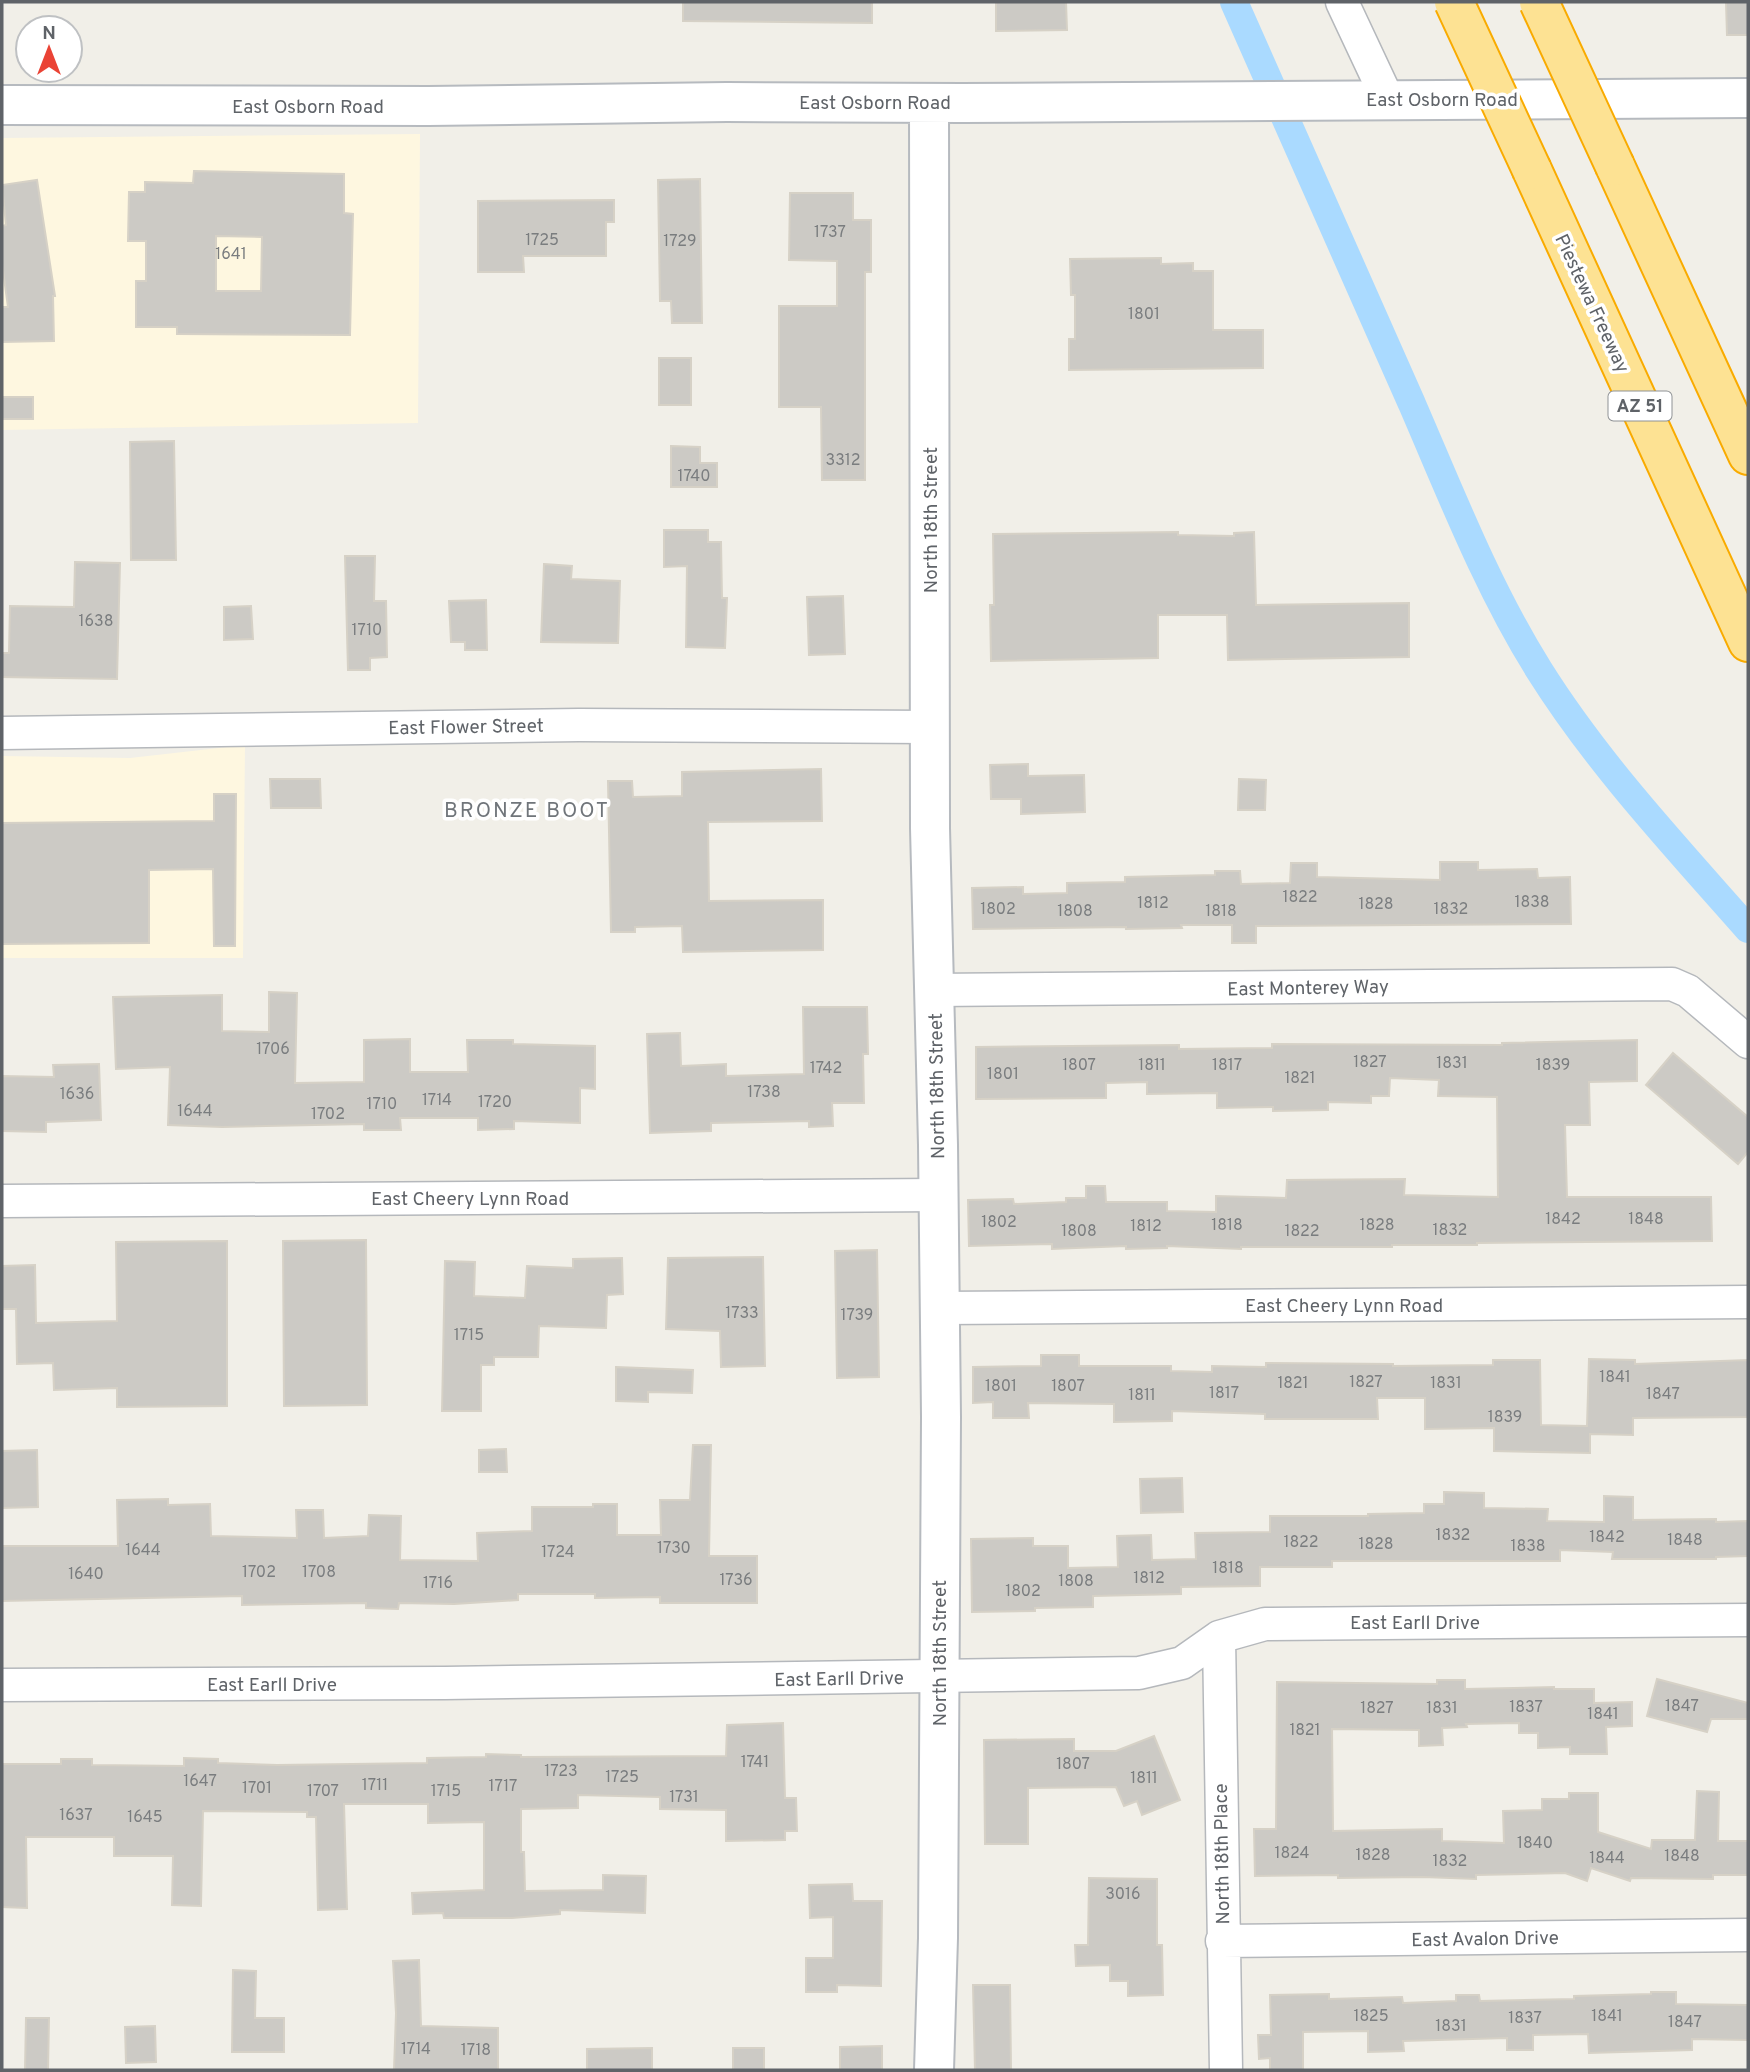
<svg xmlns="http://www.w3.org/2000/svg" width="1750" height="2072" font-family="Overpass,sans-serif">
  <rect width="100%" height="100%" fill="#f1efe8"/>
  <path fill="#fef7e0" d="M 420,134 L 418,423 L 2,430 L 2,138 Z
    M 245,745 L 243,958 L 2,958 L 2,756 L 130,758 Z"/>
  <g fill="none" stroke-linecap="round" stroke-linejoin="round">
    <path stroke="#aadaff" stroke-width="28" d="M 1234,2 C 1294,136 1353,270 1412,404 C 1451,494 1487,587 1539,670 C 1598,764 1675,846 1748,929"/>
  </g>
  <path fill="#cccac5" stroke="#d6d1c6" stroke-width="2" fill-rule="evenodd" d="M 683,2 L 872,2 L 872,23 L 683,21 Z
    M 996,2 L 1066,2 L 1067,30 L 996,31 Z
    M 1726,2 L 1748,2 L 1748,35 L 1727,35 Z
    M 194,171 L 344,174 L 344,213 L 353,214 L 350,335 L 177,334 L 177,327 L 136,327 L 136,281 L 146,281 L 146,241 L 128,241 L 129,192 L 145,192 L 145,182 L 193,183 ZM 216,236 L 262,237 L 261,291 L 216,291 Z
    M 700,179 L 702,323 L 672,323 L 671,301 L 660,301 L 658,180 Z
    M 37,180 L 55,296 L 53,296 L 54,341 L 2,342 L 2,307 L 8,307 L 2,263 L 2,226 L 6,225 L 2,185 Z
    M 790,193 L 853,193 L 853,220 L 871,220 L 871,272 L 865,272 L 865,480 L 822,480 L 821,407 L 779,407 L 779,306 L 837,306 L 837,261 L 789,260 Z
    M 614,200 L 614,222 L 606,222 L 606,256 L 523,256 L 524,272 L 478,272 L 478,201 Z
    M 1161,258 L 1161,264 L 1193,263 L 1193,271 L 1213,271 L 1213,330 L 1263,330 L 1263,368 L 1069,370 L 1069,339 L 1075,339 L 1075,295 L 1071,295 L 1070,259 Z
    M 659,358 L 691,358 L 691,405 L 659,405 Z
    M 2,397 L 33,397 L 33,419 L 2,419 Z
    M 174,441 L 176,560 L 131,560 L 130,442 Z
    M 671,446 L 700,447 L 700,463 L 717,463 L 717,487 L 671,487 Z
    M 664,530 L 708,530 L 708,542 L 721,542 L 722,598 L 727,598 L 725,648 L 686,647 L 687,566 L 664,567 Z
    M 1178,532 L 1178,535 L 1234,536 L 1234,533 L 1254,532 L 1256,605 L 1409,603 L 1409,657 L 1228,660 L 1227,615 L 1158,615 L 1158,658 L 991,661 L 990,605 L 994,605 L 993,534 Z
    M 345,556 L 375,556 L 374,601 L 386,601 L 387,657 L 370,658 L 370,670 L 348,670 Z
    M 75,562 L 120,563 L 117,679 L 2,677 L 2,653 L 9,653 L 10,606 L 74,607 Z
    M 544,564 L 572,566 L 571,579 L 620,581 L 618,643 L 541,642 Z
    M 843,596 L 845,654 L 809,655 L 807,597 Z
    M 486,600 L 487,650 L 465,650 L 465,642 L 451,642 L 449,601 Z
    M 251,606 L 253,639 L 224,640 L 224,607 Z
    M 1028,764 L 1028,776 L 1084,775 L 1085,812 L 1021,814 L 1021,799 L 991,799 L 990,765 Z
    M 821,769 L 822,821 L 708,822 L 709,901 L 823,900 L 823,950 L 683,952 L 682,926 L 635,927 L 635,932 L 611,932 L 608,781 L 632,781 L 633,797 L 682,796 L 682,772 Z
    M 270,779 L 320,779 L 321,808 L 271,808 Z
    M 1239,779 L 1266,780 L 1265,810 L 1238,810 Z
    M 214,794 L 236,794 L 235,946 L 214,946 L 213,869 L 149,870 L 149,943 L 2,944 L 2,823 L 214,821 Z
    M 1440,862 L 1478,862 L 1478,870 L 1537,869 L 1538,878 L 1570,877 L 1571,924 L 1256,926 L 1256,943 L 1232,943 L 1232,925 L 1181,925 L 1182,928 L 1126,929 L 1126,927 L 973,929 L 972,888 L 1023,887 L 1023,894 L 1067,893 L 1067,883 L 1125,882 L 1125,877 L 1215,875 L 1215,871 L 1240,871 L 1241,884 L 1290,883 L 1291,863 L 1317,863 L 1317,877 L 1440,880 Z
    M 269,992 L 297,993 L 295,1083 L 364,1082 L 364,1040 L 410,1039 L 410,1072 L 468,1072 L 467,1040 L 513,1040 L 513,1044 L 595,1046 L 595,1089 L 580,1088 L 580,1123 L 514,1121 L 514,1129 L 478,1130 L 478,1118 L 400,1118 L 401,1130 L 364,1130 L 364,1124 L 222,1127 L 168,1125 L 170,1067 L 116,1069 L 113,997 L 222,995 L 222,1031 L 269,1032 Z
    M 803,1007 L 867,1007 L 868,1054 L 863,1054 L 864,1103 L 832,1103 L 833,1126 L 809,1127 L 809,1121 L 711,1123 L 711,1131 L 650,1133 L 647,1034 L 680,1033 L 681,1066 L 726,1064 L 726,1076 L 804,1074 Z
    M 1637,1040 L 1637,1081 L 1589,1082 L 1590,1125 L 1565,1125 L 1567,1197 L 1711,1197 L 1712,1241 L 1477,1243 L 1477,1245 L 1392,1245 L 1392,1247 L 1241,1247 L 1241,1249 L 1167,1246 L 1167,1248 L 1126,1249 L 1126,1246 L 1052,1249 L 1052,1244 L 969,1246 L 968,1200 L 1013,1199 L 1014,1204 L 1066,1202 L 1066,1198 L 1086,1198 L 1086,1186 L 1105,1186 L 1106,1202 L 1167,1202 L 1167,1211 L 1216,1212 L 1216,1196 L 1286,1198 L 1287,1180 L 1405,1179 L 1404,1195 L 1498,1197 L 1497,1097 L 1438,1096 L 1439,1080 L 1390,1078 L 1389,1096 L 1371,1096 L 1371,1103 L 1328,1102 L 1328,1110 L 1273,1111 L 1273,1107 L 1217,1108 L 1217,1093 L 1147,1094 L 1147,1082 L 1106,1083 L 1106,1098 L 976,1099 L 976,1047 L 1179,1045 L 1179,1049 L 1272,1048 L 1272,1044 L 1502,1045 L 1502,1043 Z
    M 1673,1053 L 1748,1117 L 1748,1152 L 1738,1164 L 1646,1085 Z
    M 99,1064 L 101,1120 L 46,1122 L 46,1132 L 2,1131 L 2,1076 L 54,1077 L 53,1065 Z
    M 366,1240 L 367,1405 L 284,1406 L 283,1241 Z
    M 227,1241 L 227,1406 L 117,1407 L 117,1388 L 54,1390 L 53,1363 L 17,1364 L 16,1309 L 2,1309 L 2,1266 L 35,1265 L 36,1323 L 117,1321 L 116,1242 Z
    M 877,1250 L 879,1377 L 837,1378 L 835,1251 Z
    M 763,1257 L 765,1366 L 721,1367 L 720,1331 L 666,1329 L 668,1258 Z
    M 622,1258 L 623,1294 L 607,1295 L 606,1328 L 539,1326 L 538,1357 L 494,1357 L 494,1365 L 481,1365 L 481,1411 L 442,1411 L 445,1261 L 475,1262 L 474,1296 L 525,1298 L 527,1266 L 573,1268 L 573,1259 Z
    M 1041,1355 L 1079,1355 L 1079,1366 L 1171,1366 L 1171,1371 L 1212,1372 L 1212,1366 L 1266,1367 L 1266,1363 L 1393,1364 L 1393,1366 L 1493,1365 L 1493,1360 L 1540,1360 L 1541,1425 L 1587,1426 L 1589,1359 L 1635,1360 L 1635,1364 L 1748,1360 L 1748,1417 L 1633,1418 L 1633,1435 L 1590,1434 L 1590,1453 L 1494,1451 L 1494,1428 L 1425,1429 L 1425,1398 L 1377,1398 L 1378,1419 L 1265,1419 L 1265,1414 L 1172,1411 L 1172,1421 L 1114,1422 L 1114,1404 L 1028,1403 L 1029,1418 L 993,1418 L 993,1402 L 973,1403 L 973,1367 L 1041,1366 Z
    M 616,1367 L 693,1370 L 692,1393 L 648,1392 L 648,1402 L 616,1401 Z
    M 693,1445 L 711,1445 L 709,1556 L 757,1556 L 757,1603 L 660,1603 L 660,1597 L 595,1598 L 595,1594 L 518,1594 L 518,1600 L 454,1604 L 399,1603 L 398,1609 L 366,1608 L 366,1603 L 242,1605 L 242,1596 L 2,1601 L 2,1546 L 118,1546 L 117,1500 L 168,1499 L 168,1505 L 210,1504 L 211,1536 L 297,1538 L 296,1510 L 323,1510 L 324,1538 L 368,1536 L 369,1515 L 401,1516 L 400,1560 L 478,1561 L 477,1533 L 532,1531 L 532,1507 L 593,1507 L 593,1504 L 617,1504 L 617,1535 L 661,1535 L 660,1500 L 690,1500 Z
    M 506,1449 L 507,1472 L 479,1472 L 479,1450 Z
    M 37,1450 L 38,1507 L 2,1508 L 2,1451 Z
    M 1182,1478 L 1183,1512 L 1141,1513 L 1140,1479 Z
    M 1444,1492 L 1484,1493 L 1484,1508 L 1548,1509 L 1547,1521 L 1604,1522 L 1604,1496 L 1633,1497 L 1633,1520 L 1716,1519 L 1716,1522 L 1748,1521 L 1748,1556 L 1716,1557 L 1716,1559 L 1612,1559 L 1613,1552 L 1560,1550 L 1560,1561 L 1332,1561 L 1332,1567 L 1260,1567 L 1260,1586 L 1181,1587 L 1181,1594 L 1093,1596 L 1093,1607 L 1035,1608 L 1035,1611 L 972,1612 L 971,1539 L 1033,1538 L 1033,1546 L 1068,1546 L 1068,1568 L 1118,1567 L 1117,1536 L 1151,1535 L 1152,1560 L 1196,1559 L 1195,1533 L 1270,1532 L 1270,1516 L 1368,1516 L 1368,1514 L 1424,1513 L 1424,1504 L 1444,1504 Z
    M 1657,1679 L 1748,1703 L 1748,1719 L 1711,1719 L 1707,1732 L 1647,1716 Z
    M 1437,1680 L 1465,1680 L 1465,1689 L 1554,1687 L 1554,1689 L 1594,1689 L 1594,1703 L 1632,1702 L 1632,1726 L 1606,1727 L 1607,1754 L 1570,1754 L 1570,1747 L 1538,1748 L 1538,1733 L 1519,1733 L 1519,1723 L 1466,1724 L 1467,1727 L 1442,1728 L 1443,1745 L 1419,1746 L 1419,1730 L 1332,1729 L 1333,1831 L 1442,1829 L 1442,1841 L 1504,1843 L 1503,1811 L 1542,1810 L 1542,1799 L 1569,1799 L 1569,1793 L 1598,1793 L 1598,1832 L 1651,1849 L 1652,1840 L 1695,1840 L 1697,1791 L 1719,1792 L 1718,1841 L 1748,1841 L 1748,1875 L 1713,1875 L 1713,1879 L 1631,1878 L 1630,1881 L 1591,1868 L 1587,1881 L 1565,1873 L 1476,1875 L 1476,1879 L 1423,1877 L 1338,1878 L 1338,1875 L 1255,1876 L 1254,1829 L 1276,1829 L 1277,1682 L 1437,1684 Z
    M 783,1723 L 785,1798 L 796,1798 L 797,1831 L 785,1831 L 785,1840 L 726,1841 L 726,1810 L 660,1809 L 660,1797 L 578,1795 L 578,1808 L 521,1809 L 521,1852 L 524,1852 L 525,1891 L 603,1890 L 603,1875 L 646,1876 L 645,1913 L 560,1910 L 560,1914 L 512,1918 L 444,1918 L 443,1913 L 413,1914 L 412,1893 L 484,1890 L 484,1822 L 428,1823 L 428,1804 L 344,1804 L 347,1909 L 318,1910 L 316,1817 L 307,1817 L 307,1812 L 203,1811 L 201,1906 L 172,1905 L 173,1856 L 114,1856 L 114,1837 L 26,1837 L 27,1908 L 2,1907 L 2,1764 L 61,1764 L 61,1759 L 92,1759 L 92,1765 L 184,1766 L 184,1758 L 218,1759 L 218,1763 L 277,1765 L 427,1763 L 427,1758 L 486,1757 L 486,1754 L 521,1755 L 521,1757 L 726,1756 L 727,1725 Z
    M 1154,1736 L 1180,1800 L 1142,1815 L 1137,1801 L 1124,1806 L 1116,1787 L 1028,1788 L 1028,1844 L 985,1844 L 984,1740 L 1074,1739 L 1074,1751 L 1116,1751 Z
    M 1089,1878 L 1157,1879 L 1157,1945 L 1162,1945 L 1163,1995 L 1128,1996 L 1128,1981 L 1110,1981 L 1110,1965 L 1076,1966 L 1075,1945 L 1088,1945 Z
    M 852,1884 L 853,1901 L 882,1901 L 881,1986 L 837,1985 L 837,1992 L 806,1992 L 806,1958 L 833,1958 L 833,1917 L 810,1918 L 809,1885 Z
    M 419,1960 L 421,2026 L 498,2028 L 498,2070 L 394,2070 L 396,2013 L 393,1961 Z
    M 233,1970 L 256,1971 L 255,2018 L 284,2018 L 284,2052 L 232,2052 Z
    M 973,1985 L 1010,1985 L 1011,2070 L 975,2070 Z
    M 1651,1992 L 1676,1992 L 1676,2004 L 1748,2005 L 1748,2040 L 1692,2039 L 1692,2050 L 1589,2053 L 1588,2034 L 1533,2035 L 1533,2050 L 1507,2050 L 1507,2038 L 1403,2041 L 1404,2051 L 1368,2052 L 1368,2031 L 1303,2032 L 1303,2070 L 1270,2070 L 1270,2058 L 1259,2059 L 1258,2035 L 1271,2035 L 1270,1995 L 1329,1994 L 1329,1999 L 1402,1997 L 1403,2003 L 1456,2001 L 1456,1995 L 1479,1995 L 1480,2001 L 1574,1999 L 1574,1996 L 1651,1994 Z
    M 26,2018 L 49,2018 L 48,2070 L 25,2070 Z
    M 155,2026 L 156,2062 L 126,2063 L 125,2027 Z
    M 882,2046 L 882,2070 L 840,2070 L 840,2047 Z
    M 652,2048 L 652,2070 L 587,2070 L 587,2049 Z
    M 733,2048 L 764,2048 L 764,2070 L 733,2070 Z"/>
  <g fill="none" stroke-linecap="round" stroke-linejoin="round">
    <g stroke="#b5b8bc" stroke-width="35">
      <path id="street" d="M 1342,2 L 1388,100
        M 2,733 L 579,725 L 930,727
        M 934,990 L 1672,984 L 1688,991 L 1748,1042
        M 2,1201 L 939,1195
        M 939,1308 L 1748,1302
        M 1219,1637 L 1226,2070
        M 2,1685 L 445,1683 L 1139,1673 L 1182,1663 L 1219,1637 L 1265,1624 L 1748,1620
        M 1222,1941 L 1748,1935"/>
    </g>
    <g stroke="#b6babf" stroke-width="42">
      <path id="secondary" d="M 929,103 L 930,828 L 938,1145 L 941,1417 L 938,1938 L 934,2070
        M 2,105 L 428,106 L 727,102 L 962,103 L 1748,98"/>
    </g>
    <g stroke="#f9ab00" stroke-width="42">
      <path id="highway" d="M 1615,166 L 1748,455
        M 1532,170 L 1748,642"/>
    </g>
    <use href="#street" stroke="#fff" stroke-width="32"/>
    <use href="#secondary" stroke="#fff" stroke-width="38"/>
    <use href="#highway" stroke="#fde293" stroke-width="38"/>
    <g stroke="#f9ab00" stroke-width="42" stroke-linecap="butt">
      <path id="highway-bridge" d="M 1454,2 L 1532,170
        M 1539,2 L 1615,166"/>
    </g>
    <use href="#highway-bridge" stroke="#fde293" stroke-width="38"/>
  </g>
  <g text-anchor="middle" stroke-width="7" stroke-linejoin="round" paint-order="stroke">
    <g font-size="16" fill="#7a7d7f">
      <text x="830" y="237">1737</text>
      <text x="542" y="245">1725</text>
      <text x="680" y="246">1729</text>
      <text x="231" y="259">1641</text>
      <text x="1144" y="319">1801</text>
      <text x="843" y="465">3312</text>
      <text x="694" y="481">1740</text>
      <text x="96" y="626">1638</text>
      <text x="367" y="635">1710</text>
      <text x="1300" y="902">1822</text>
      <text x="1532" y="907">1838</text>
      <text x="1153" y="908">1812</text>
      <text x="1376" y="909">1828</text>
      <text x="998" y="914">1802</text>
      <text x="1451" y="914">1832</text>
      <text x="1075" y="916">1808</text>
      <text x="1221" y="916">1818</text>
      <text x="273" y="1054">1706</text>
      <text x="1370" y="1067">1827</text>
      <text x="1452" y="1068">1831</text>
      <text x="1079" y="1070">1807</text>
      <text x="1152" y="1070">1811</text>
      <text x="1227" y="1070">1817</text>
      <text x="1553" y="1070">1839</text>
      <text x="826" y="1073">1742</text>
      <text x="1003" y="1079">1801</text>
      <text x="1300" y="1083">1821</text>
      <text x="764" y="1097">1738</text>
      <text x="77" y="1099">1636</text>
      <text x="437" y="1105">1714</text>
      <text x="495" y="1107">1720</text>
      <text x="382" y="1109">1710</text>
      <text x="195" y="1116">1644</text>
      <text x="328" y="1119">1702</text>
      <text x="1563" y="1224">1842</text>
      <text x="1646" y="1224">1848</text>
      <text x="999" y="1227">1802</text>
      <text x="1227" y="1230">1818</text>
      <text x="1377" y="1230">1828</text>
      <text x="1146" y="1231">1812</text>
      <text x="1450" y="1235">1832</text>
      <text x="1079" y="1236">1808</text>
      <text x="1302" y="1236">1822</text>
      <text x="742" y="1318">1733</text>
      <text x="857" y="1320">1739</text>
      <text x="469" y="1340">1715</text>
      <text x="1615" y="1382">1841</text>
      <text x="1366" y="1387">1827</text>
      <text x="1293" y="1388">1821</text>
      <text x="1446" y="1388">1831</text>
      <text x="1001" y="1391">1801</text>
      <text x="1068" y="1391">1807</text>
      <text x="1224" y="1398">1817</text>
      <text x="1663" y="1399">1847</text>
      <text x="1142" y="1400">1811</text>
      <text x="1505" y="1422">1839</text>
      <text x="1453" y="1540">1832</text>
      <text x="1607" y="1542">1842</text>
      <text x="1685" y="1545">1848</text>
      <text x="1301" y="1547">1822</text>
      <text x="1376" y="1549">1828</text>
      <text x="1528" y="1551">1838</text>
      <text x="674" y="1553">1730</text>
      <text x="143" y="1555">1644</text>
      <text x="558" y="1557">1724</text>
      <text x="1228" y="1573">1818</text>
      <text x="259" y="1577">1702</text>
      <text x="319" y="1577">1708</text>
      <text x="86" y="1579">1640</text>
      <text x="1149" y="1583">1812</text>
      <text x="736" y="1585">1736</text>
      <text x="1076" y="1586">1808</text>
      <text x="438" y="1588">1716</text>
      <text x="1023" y="1596">1802</text>
      <text x="1682" y="1711">1847</text>
      <text x="1526" y="1712">1837</text>
      <text x="1377" y="1713">1827</text>
      <text x="1442" y="1713">1831</text>
      <text x="1603" y="1719">1841</text>
      <text x="1305" y="1735">1821</text>
      <text x="755" y="1767">1741</text>
      <text x="1073" y="1769">1807</text>
      <text x="561" y="1776">1723</text>
      <text x="622" y="1782">1725</text>
      <text x="1144" y="1783">1811</text>
      <text x="200" y="1786">1647</text>
      <text x="375" y="1790">1711</text>
      <text x="503" y="1791">1717</text>
      <text x="257" y="1793">1701</text>
      <text x="323" y="1796">1707</text>
      <text x="446" y="1796">1715</text>
      <text x="684" y="1802">1731</text>
      <text x="76" y="1820">1637</text>
      <text x="145" y="1822">1645</text>
      <text x="1535" y="1848">1840</text>
      <text x="1292" y="1858">1824</text>
      <text x="1373" y="1860">1828</text>
      <text x="1682" y="1861">1848</text>
      <text x="1607" y="1863">1844</text>
      <text x="1450" y="1866">1832</text>
      <text x="1123" y="1899">3016</text>
      <text x="1371" y="2021">1825</text>
      <text x="1607" y="2021">1841</text>
      <text x="1525" y="2023">1837</text>
      <text x="1685" y="2027">1847</text>
      <text x="1451" y="2031">1831</text>
      <text x="416" y="2054">1714</text>
      <text x="476" y="2055">1718</text>
    </g>
    <rect fill="#fff" stroke="#8f9295" stroke-width="2" x="1608.5" y="391.5" width="63" height="29" rx="5"/>
    <g font-size="18" font-weight="bold" fill="#5f6368">
      <text x="1640" y="412">AZ 51</text>
    </g>
    <g font-size="19" fill="#5f6368" stroke="#fff">
      <text x="1442" y="106">East Osborn Road</text>
      <text x="875" y="109">East Osborn Road</text>
      <text x="308" y="113">East Osborn Road</text>
      <text transform="translate(1593 303) rotate(65)" y="7">Piestewa Freeway</text>
      <text transform="translate(930 520) rotate(-90)" y="7">North 18th Street</text>
      <text transform="translate(466 726) rotate(-1)" y="7">East Flower Street</text>
      <text transform="translate(1308 987) rotate(-1)" y="7">East Monterey Way</text>
      <text transform="translate(936 1086) rotate(-91)" y="7">North 18th Street</text>
      <text x="470" y="1205">East Cheery Lynn Road</text>
      <text x="1344" y="1312">East Cheery Lynn Road</text>
      <text x="1415" y="1629">East Earll Drive</text>
      <text transform="translate(939 1653) rotate(-90)" y="7">North 18th Street</text>
      <text transform="translate(839 1678) rotate(-1)" y="7">East Earll Drive</text>
      <text x="272" y="1691">East Earll Drive</text>
      <text transform="translate(1221 1854) rotate(-91)" y="7">North 18th Place</text>
      <text transform="translate(1485 1938) rotate(-1)" y="7">East Avalon Drive</text>
    </g>
    <g font-size="21" letter-spacing="2" fill="#70757a" stroke="#fff">
      <text x="527" y="817">BRONZE BOOT</text>
    </g>
  </g>
  <rect width="1750" height="2072" fill="none" stroke="#5f6368" stroke-width="7"/>
  <g transform="translate(49 49)"><circle r="33" fill="#ffffff" stroke="#bfc1c3" stroke-width="2"/>
  <path d="M0-5L12 26L0 18L-12 26Z" fill="#ea4335"/>
  <text y="-10" font-size="19" font-weight="bold" text-anchor="middle" fill="#5f6368">N</text>
  </g>
</svg>
